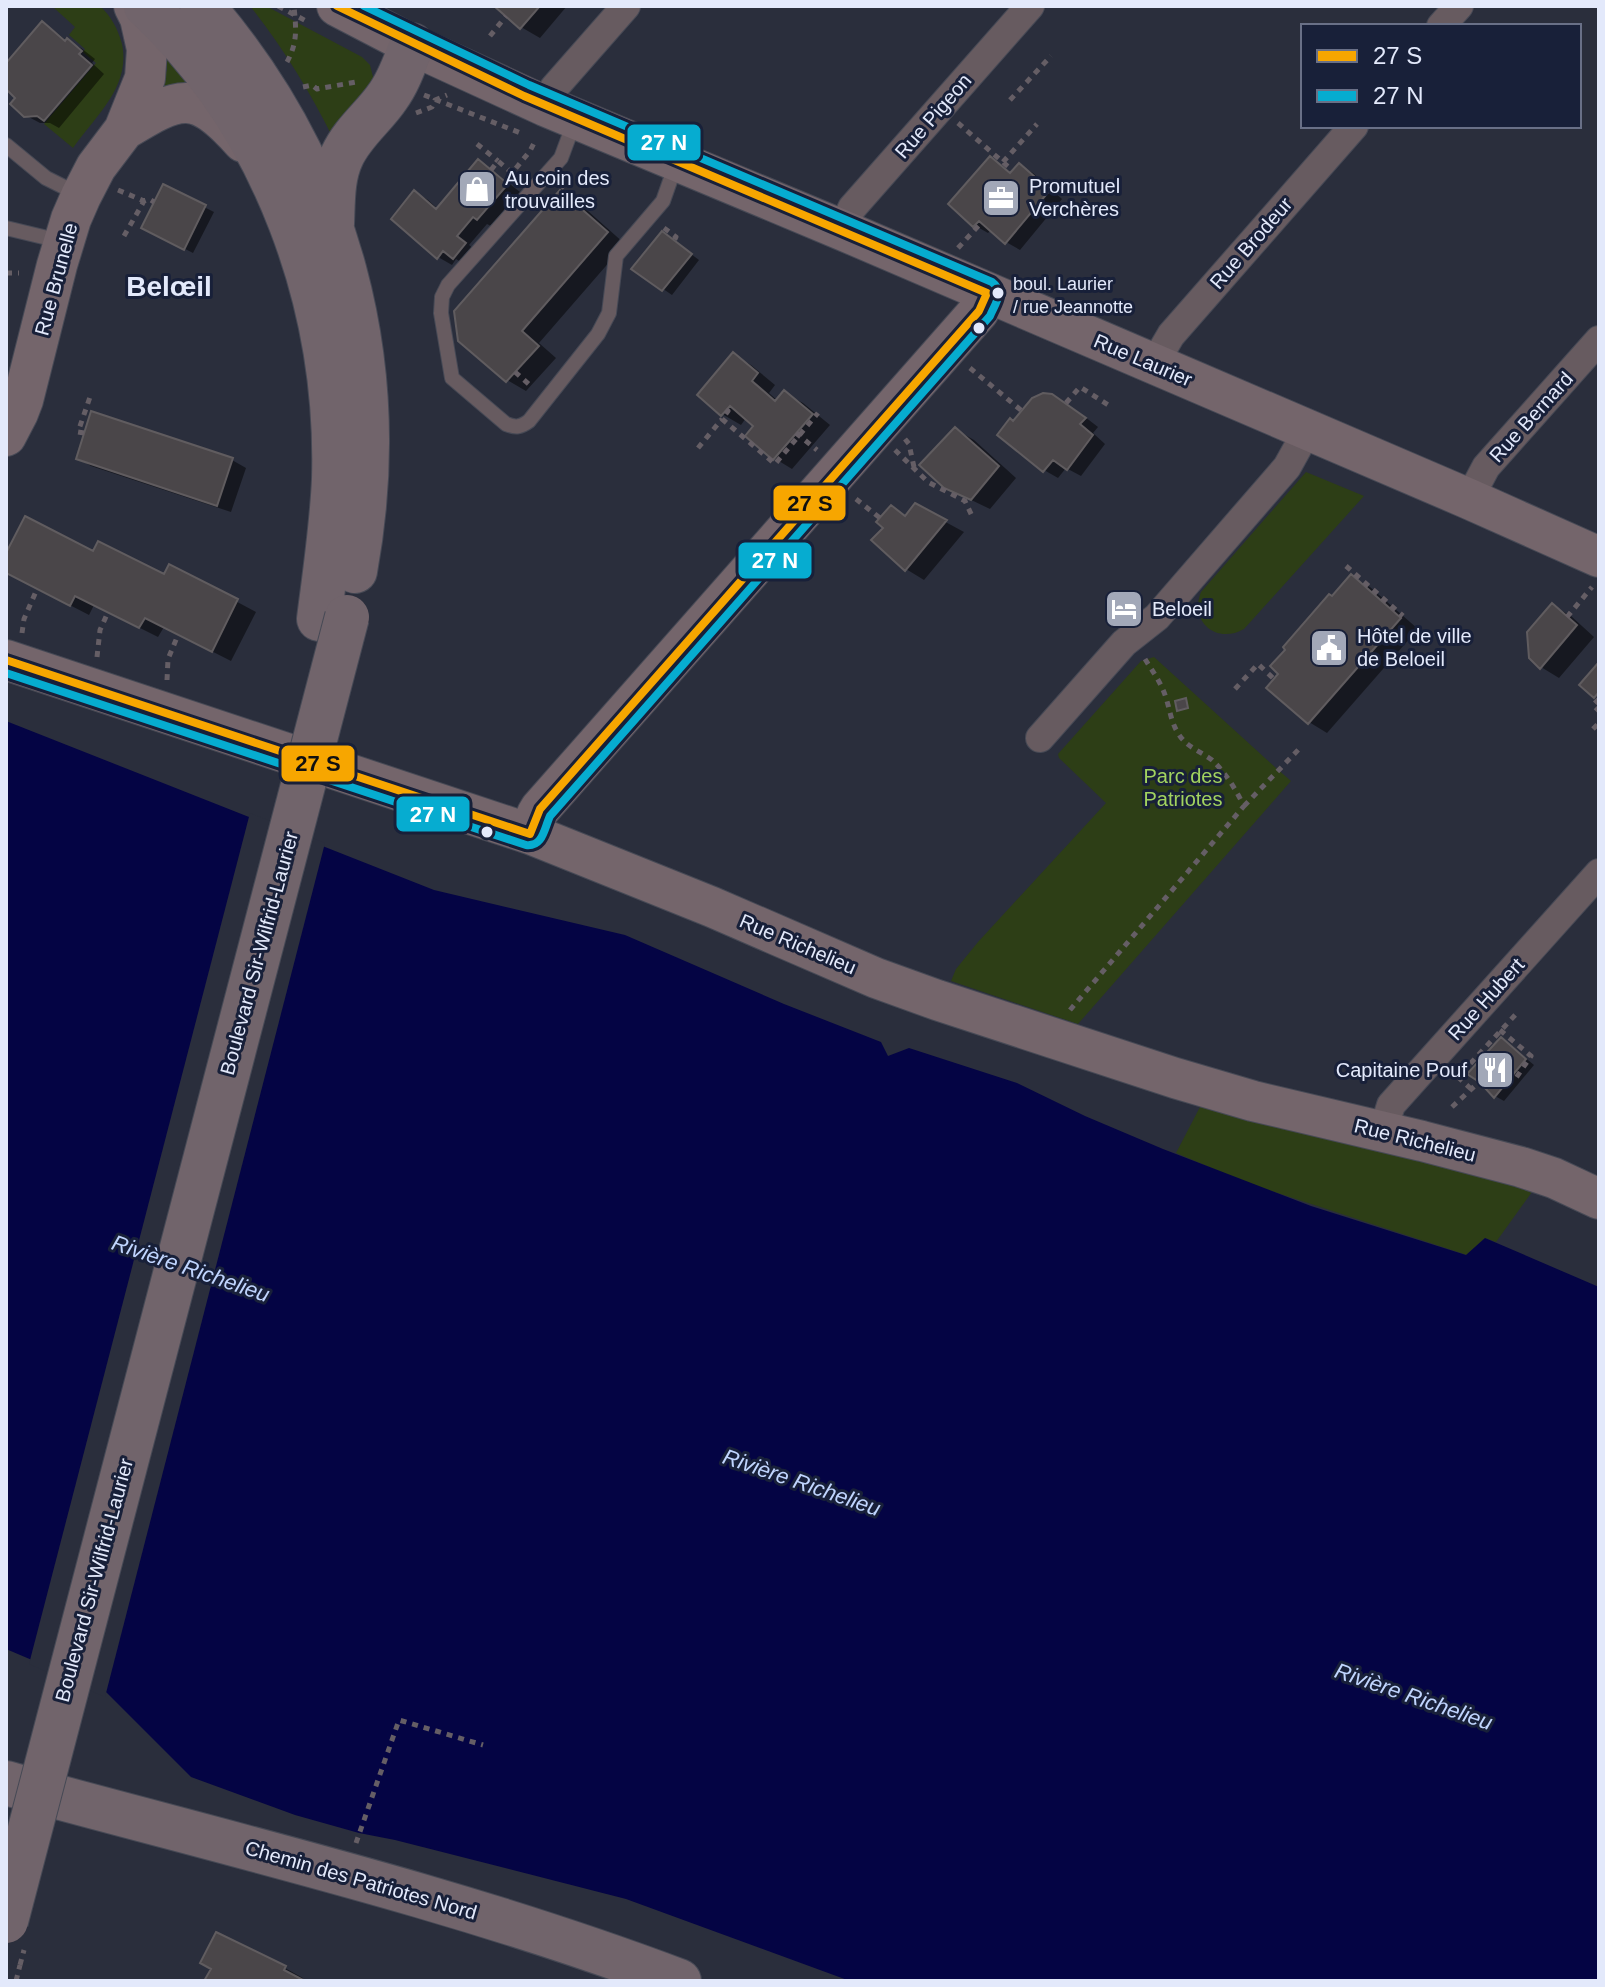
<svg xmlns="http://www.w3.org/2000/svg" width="1605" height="1987" font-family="Helvetica,sans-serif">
  <rect width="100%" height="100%" fill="#2a2e3c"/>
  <path fill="#2d3e16" d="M 52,6 L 100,6 C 111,16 118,29 122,44 C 131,87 95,116 73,148 L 44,124 L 96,63 L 83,52 L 85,49 L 69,35 L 75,27 Z
    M 250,6 L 266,6 L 362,57 L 370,65 L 374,81 L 332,136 C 309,90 282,46 250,6 Z
    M 166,54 L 192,84 L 158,92 L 167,70 Z
    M 1306,472 L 1364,496 L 1244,629 C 1216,645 1189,621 1201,592 Z
    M 1154,657 L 1276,768 L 1291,781 L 1078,1024 L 951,981 L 956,969 L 978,942 L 1106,803 L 1059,758 L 1058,754 L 1141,661 Z
    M 1201,1105 L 1449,1167 L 1532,1192 L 1496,1242 L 1485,1238 L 1467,1255 L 1250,1184 L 1176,1153 Z"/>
  <path fill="#040444" d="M 6,721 L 434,890 L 625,935 L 784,1004 L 881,1042 L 888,1056 L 909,1048 L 1017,1083 L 1085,1116 L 1163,1149 L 1311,1206 L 1466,1255 L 1485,1238 L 1599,1287 L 1599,1981 L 850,1981 L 626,1899 L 395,1840 L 359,1833 L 295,1815 L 191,1777 L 105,1691 L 6,1649 Z"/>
  <path fill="#2a2e3c" d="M 250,813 L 325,843 L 105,1697 L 29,1664 Z"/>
  <path fill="#0007" d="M 497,6 L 567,6 L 540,38 L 521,27 Z
    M 43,24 L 56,32 L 67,41 L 81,48 L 95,59 L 92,63 L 104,74 L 59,128 L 50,123 L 40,123 L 25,115 L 18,97 L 6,87 L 6,66 Z
    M 990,158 L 1012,173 L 1019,165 L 1033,173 L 1062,199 L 1020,250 L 1006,242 L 992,229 L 988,233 L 974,225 Z
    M 478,162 L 492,170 L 520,192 L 491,226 L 487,224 L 469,245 L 478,252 L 467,266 L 456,259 L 452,265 L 438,257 L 415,192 L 428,200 L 438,209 Z
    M 164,187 L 214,212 L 193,253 L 152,232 Z
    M 560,192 L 579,203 L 625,244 L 539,343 L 556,358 L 526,391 L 507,380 Z
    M 671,239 L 699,260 L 672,295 L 634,269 Z
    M 733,354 L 751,365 L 775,385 L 769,393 L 778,401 L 784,393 L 803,403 L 830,425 L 792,469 L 774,458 L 756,426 L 746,418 L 741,425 L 722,414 Z
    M 1051,396 L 1076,410 L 1098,427 L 1093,433 L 1105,444 L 1081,476 L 1066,468 L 1058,478 L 1044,470 L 1014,423 Z
    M 955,429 L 974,440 L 1016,478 L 990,509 L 965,497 Z
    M 78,458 L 232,460 L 246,468 L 231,512 L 91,466 Z
    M 916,506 L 964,532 L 924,580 L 906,569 L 891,507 L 907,517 Z
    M 94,554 L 165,577 L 170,566 L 256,612 L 231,661 L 164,627 L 158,637 L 94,605 L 89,615 L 6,572 L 6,557 Z
    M 1352,577 L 1370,587 L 1418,629 L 1327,733 L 1309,722 Z
    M 1552,605 L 1571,616 L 1594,637 L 1559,678 L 1541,667 Z
    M 1502,1040 L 1510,1045 L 1534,1065 L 1504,1101 L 1495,1096 Z
    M 285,1968 L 303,1978 L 302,1981 L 207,1981 Z"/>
  <path fill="#4a4649" stroke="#605c5f" stroke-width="2" d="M 494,6 L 540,6 L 520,29 Z
    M 42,21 L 65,41 L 67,38 L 82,51 L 79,54 L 92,65 L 44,121 L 37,116 L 24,117 L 10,104 L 15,98 L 6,89 L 6,63 Z
    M 990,156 L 1010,173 L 1019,163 L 1050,190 L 1005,244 L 979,221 L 973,227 L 948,204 Z
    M 478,159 L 508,184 L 477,220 L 473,217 L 457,236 L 466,243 L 453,259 L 443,251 L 437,259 L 391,219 L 414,190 L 436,209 Z
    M 163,184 L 206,205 L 184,250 L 141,228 Z
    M 560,190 L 608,232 L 522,331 L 539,346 L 506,382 L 458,341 L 454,311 Z
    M 662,231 L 692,254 L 662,291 L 631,269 Z
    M 733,352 L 758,373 L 752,381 L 775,401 L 784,390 L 813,414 L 773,460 L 745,436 L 753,426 L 730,406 L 721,416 L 697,395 Z
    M 1043,393 L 1052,394 L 1086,418 L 1080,424 L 1093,435 L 1067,470 L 1053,460 L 1043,472 L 997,435 L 1010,418 L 1013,421 L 1032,398 Z
    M 91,411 L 233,458 L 217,506 L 76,459 Z
    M 955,427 L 999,466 L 971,500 L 944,488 L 919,465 Z
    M 915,503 L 947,520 L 905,571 L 871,540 L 883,528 L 876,522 L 891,505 L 905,516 Z
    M 25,516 L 93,551 L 98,541 L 164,574 L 169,564 L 238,599 L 212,652 L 145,618 L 139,628 L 75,596 L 70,606 L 6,573 L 6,553 Z
    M 1351,574 L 1401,618 L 1308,724 L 1266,688 L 1278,674 L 1270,666 L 1285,650 L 1283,647 L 1329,594 L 1332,596 Z
    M 1552,603 L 1577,625 L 1540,669 L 1529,658 L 1527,632 Z
    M 1599,662 L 1599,692 L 1594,698 L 1579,685 Z
    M 1186,698 L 1188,708 L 1177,711 L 1175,701 Z
    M 1501,1037 L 1526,1059 L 1494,1098 L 1485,1088 L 1487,1087 L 1467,1074 Z
    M 216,1932 L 286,1966 L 284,1970 L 305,1981 L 204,1981 L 211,1969 L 200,1963 Z"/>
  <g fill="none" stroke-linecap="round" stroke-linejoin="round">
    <g stroke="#464955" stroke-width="16">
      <path id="lane" d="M 574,123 L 561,158 L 448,285 L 442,297 L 441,313 L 452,378 L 506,424 C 516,428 521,427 529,421 L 598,334 L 609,313 L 616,256 L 663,201 L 676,164
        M 6,145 L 46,178 L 78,194
        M 6,228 L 60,241"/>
    </g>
    <g stroke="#464955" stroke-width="30">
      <path id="street" d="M 1441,26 L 1459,6
        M 545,106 L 554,88 L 626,6
        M 842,230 L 852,208 L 1030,6
        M 1154,364 L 1171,335 L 1354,126
        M 1469,499 L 1486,467 L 1599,340
        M 1040,738 L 1124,643 L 1157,617 L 1287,467 L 1307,431
        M 1383,1131 L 1391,1105 L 1599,873"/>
    </g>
    <g stroke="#464955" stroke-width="42">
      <path id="secondary" d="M 337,6 L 412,45 L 545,106 L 842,230 L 1469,499 L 1599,557
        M 124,130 C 180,96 195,88 243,142
        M 6,436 L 18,413 L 23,400 L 57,265 L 71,219 L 81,196 L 96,167 L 124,130 L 145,78 L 147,49 L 140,18 L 134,6
        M 6,660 L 530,834 L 712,907 L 876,978 L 937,1000 L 1175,1078 L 1253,1101 L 1422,1141 L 1521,1167 L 1554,1178 L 1599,1199
        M 530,834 L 537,814 L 540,809 L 979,311 L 987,293"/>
    </g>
    <g stroke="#464955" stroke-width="46">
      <path id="primary" d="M 146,6 C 275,126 339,305 334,479 C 332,526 325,572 319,619
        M 202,6 C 340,166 393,364 355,571
        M 332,224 C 333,201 332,177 342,156 C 353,132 374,117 388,96 C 399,81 405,62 412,45
        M 6,1783 C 232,1845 459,1898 679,1981"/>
    </g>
    <path stroke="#655e65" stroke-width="5" stroke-dasharray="6 6" stroke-linecap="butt" d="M 278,6 L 308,22
      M 490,36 L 506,16
      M 287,62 C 298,42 296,28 294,6
      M 303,87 L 312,85 L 317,89 L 356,82
      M 424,95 L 523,134
      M 1010,100 L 1051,56
      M 416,113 L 432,107 L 435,100 L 447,95
      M 958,123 L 1012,170
      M 477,144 L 498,161
      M 1003,162 L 1037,124
      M 491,170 L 498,161 L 512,173 L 530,151 L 536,139
      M 560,184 L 568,191 L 565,194
      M 118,190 L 144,201 L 149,199 L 154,202
      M 664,228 L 676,237 L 674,241
      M 124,236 L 144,201
      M 958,248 L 981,223
      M 6,273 L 19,273
      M 970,368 L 1022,411
      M 515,372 L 532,387
      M 1066,403 L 1080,387 L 1110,406
      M 726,410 L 728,411 L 722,419 L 775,464 L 818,413
      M 84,433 L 78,432 L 90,397
      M 796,433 L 817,450
      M 905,439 L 909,444 L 914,467
      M 698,448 L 722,419
      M 895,450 L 928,482 L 965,501 L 973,518
      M 856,499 L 880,518
      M 1346,566 L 1403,616
      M 1567,617 L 1592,587
      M 22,633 L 24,619 L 37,589
      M 97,657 L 100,630 L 108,612
      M 167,680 L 168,659 L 178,635
      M 1235,689 L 1258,664 L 1274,679
      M 1599,699 L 1593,705 L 1599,711
      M 1593,729 L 1599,723
      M 1244,806 L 1300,748
      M 1070,1010 L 1244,806 C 1236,790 1226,773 1212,760 C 1200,751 1186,747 1178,733 C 1171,722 1170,710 1166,698 C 1162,684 1153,672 1145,659
      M 1500,1030 L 1531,1056 L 1516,1078 L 1513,1075
      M 1471,1089 L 1458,1077 L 1517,1013
      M 1452,1107 L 1479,1082
      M 356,1843 L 399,1720 L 483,1745
      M 16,1981 L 20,1965"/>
    <use href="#lane" stroke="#675b60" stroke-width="14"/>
    <use href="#street" stroke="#675b60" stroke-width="28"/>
    <use href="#secondary" stroke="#74656b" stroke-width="40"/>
    <use href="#primary" stroke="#71646b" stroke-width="44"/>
    <g stroke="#464955" stroke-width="46" stroke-linecap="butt">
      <path id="primary-bridge" d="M 6,1921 L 347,617"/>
    </g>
    <path stroke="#655e65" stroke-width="5" stroke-dasharray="6 6" stroke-linecap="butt" d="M 20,1965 L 24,1950"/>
    <use href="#primary-bridge" stroke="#71646b" stroke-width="44"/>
    <g stroke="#182039" stroke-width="14">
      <path id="bus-1" d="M 6,660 L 530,834 L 540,809 L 979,311 L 987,293 L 524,96 L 337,6"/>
    </g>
    <g stroke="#182039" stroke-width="14">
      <path id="bus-2" d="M 6,673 L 526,845 C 543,847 544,829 550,816 L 990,316 C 995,304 1005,292 992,282 L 529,85 L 364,6"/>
    </g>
    <use href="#bus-1" stroke="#f7a600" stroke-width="8"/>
    <use href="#bus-2" stroke="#06acd0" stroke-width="8"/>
  </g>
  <defs>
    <g id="shop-square" transform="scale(2)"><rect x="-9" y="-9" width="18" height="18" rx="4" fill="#a2a8b8" stroke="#182039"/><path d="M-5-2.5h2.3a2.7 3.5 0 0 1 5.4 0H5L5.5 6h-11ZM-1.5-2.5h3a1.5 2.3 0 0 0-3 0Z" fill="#fff"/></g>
    <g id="office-square" transform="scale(2)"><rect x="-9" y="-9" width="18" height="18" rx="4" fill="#a2a8b8" stroke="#182039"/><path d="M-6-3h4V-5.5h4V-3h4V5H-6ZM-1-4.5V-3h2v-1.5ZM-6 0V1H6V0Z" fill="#fff"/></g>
    <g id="hotel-square" transform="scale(2)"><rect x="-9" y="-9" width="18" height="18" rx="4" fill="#a2a8b8" stroke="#182039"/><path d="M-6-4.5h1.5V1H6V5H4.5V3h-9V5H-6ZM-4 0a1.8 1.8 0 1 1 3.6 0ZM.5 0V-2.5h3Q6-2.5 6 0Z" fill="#fff"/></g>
    <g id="civic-square" transform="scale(2)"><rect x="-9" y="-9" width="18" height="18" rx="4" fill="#a2a8b8" stroke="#182039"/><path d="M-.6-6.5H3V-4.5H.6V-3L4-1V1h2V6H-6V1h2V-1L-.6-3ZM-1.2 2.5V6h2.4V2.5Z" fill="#fff"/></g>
    <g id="restaurant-square" transform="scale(2)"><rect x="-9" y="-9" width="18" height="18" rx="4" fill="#a2a8b8" stroke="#182039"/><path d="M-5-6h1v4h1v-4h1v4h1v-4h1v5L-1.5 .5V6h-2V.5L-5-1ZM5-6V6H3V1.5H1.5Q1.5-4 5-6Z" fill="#fff"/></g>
  </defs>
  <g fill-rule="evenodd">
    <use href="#shop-square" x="477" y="189"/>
    <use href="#office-square" x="1001" y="198"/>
    <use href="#hotel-square" x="1124" y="609"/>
    <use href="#civic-square" x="1329" y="648"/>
    <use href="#restaurant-square" x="1495" y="1070"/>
  </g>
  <g fill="#e3e9fb" stroke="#182039" stroke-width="3">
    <circle cx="998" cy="293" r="7"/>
    <circle cx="979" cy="328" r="7"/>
    <circle cx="487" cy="832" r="7"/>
  </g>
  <g text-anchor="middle" stroke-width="6" stroke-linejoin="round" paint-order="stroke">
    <g font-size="18" fill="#e3e9fb" stroke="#182039" text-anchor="start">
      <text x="1013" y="290">boul. Laurier<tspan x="1013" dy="23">/ rue Jeannotte</tspan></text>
    </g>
    <g font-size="20" fill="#e3e9fb" stroke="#182039">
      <text transform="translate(933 116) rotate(-49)" y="7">Rue Pigeon</text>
      <text transform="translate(1251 243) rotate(-49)" y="7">Rue Brodeur</text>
      <text transform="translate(56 279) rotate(-75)" y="7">Rue Brunelle</text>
      <text transform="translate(1143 360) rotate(23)" y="7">Rue Laurier</text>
      <text transform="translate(1531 417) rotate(-48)" y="7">Rue Bernard</text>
      <text transform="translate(798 944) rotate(23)" y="7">Rue Richelieu</text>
      <text transform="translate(259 953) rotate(-75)" y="7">Boulevard Sir-Wilfrid-Laurier</text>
      <text transform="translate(1486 999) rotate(-48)" y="7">Rue Hubert</text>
      <text transform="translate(1415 1140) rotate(14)" y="7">Rue Richelieu</text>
      <text transform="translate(94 1580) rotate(-75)" y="7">Boulevard Sir-Wilfrid-Laurier</text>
      <text transform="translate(361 1880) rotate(16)" y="7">Chemin des Patriotes Nord</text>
    </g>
    <g font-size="20" fill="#e3e9fb" stroke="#182039" text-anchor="start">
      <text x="505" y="185">Au coin des<tspan x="505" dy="23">trouvailles</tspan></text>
      <text x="1029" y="193">Promutuel<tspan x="1029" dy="23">Verchères</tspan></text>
      <text x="1152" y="616">Beloeil</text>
      <text x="1357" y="643">Hôtel de ville<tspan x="1357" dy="23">de Beloeil</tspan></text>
      <text x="1467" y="1077" text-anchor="end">Capitaine Pouf</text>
    </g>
    <g font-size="20" fill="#a2d35f" stroke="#182039">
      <text x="1183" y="783">Parc des<tspan x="1183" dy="23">Patriotes</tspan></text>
    </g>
    <g font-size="22" font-style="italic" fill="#c0d5fe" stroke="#182039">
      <text transform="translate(191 1268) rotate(19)" y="8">Rivière Richelieu</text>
      <text transform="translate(802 1482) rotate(19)" y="8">Rivière Richelieu</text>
      <text transform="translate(1414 1696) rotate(19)" y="8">Rivière Richelieu</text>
    </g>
    <g font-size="28" font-weight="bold" fill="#e3e9fb" stroke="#182039">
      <text x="169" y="296">Belœil</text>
    </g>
  </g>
  <g stroke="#182039" stroke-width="3">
    <rect x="626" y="123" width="76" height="39" rx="8" fill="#06acd0"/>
    <rect x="772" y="484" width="75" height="38" rx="8" fill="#f7a600"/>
    <rect x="737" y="541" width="76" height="39" rx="8" fill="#06acd0"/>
    <rect x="280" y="744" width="76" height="39" rx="8" fill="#f7a600"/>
    <rect x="395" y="795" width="76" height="38" rx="8" fill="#06acd0"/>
  </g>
  <g font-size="22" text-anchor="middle" font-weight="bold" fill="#fff">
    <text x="664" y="150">27 N</text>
    <text x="775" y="568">27 N</text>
    <text x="433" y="822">27 N</text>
  </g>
  <g font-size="22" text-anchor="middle" font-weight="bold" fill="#111">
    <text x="810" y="511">27 S</text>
    <text x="318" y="771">27 S</text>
  </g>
  <rect width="1605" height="1987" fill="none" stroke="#e3e9fb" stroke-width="16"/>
  <rect x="1301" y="24" width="280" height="104" fill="#182039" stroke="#697087" stroke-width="2"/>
  <rect x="1317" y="50" width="40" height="12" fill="#f7a600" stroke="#697087" stroke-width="2"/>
  <text x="1373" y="64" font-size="24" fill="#e3e9fb">27 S</text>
  <rect x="1317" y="90" width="40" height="12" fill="#06acd0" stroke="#697087" stroke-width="2"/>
  <text x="1373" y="104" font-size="24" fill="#e3e9fb">27 N</text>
</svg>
